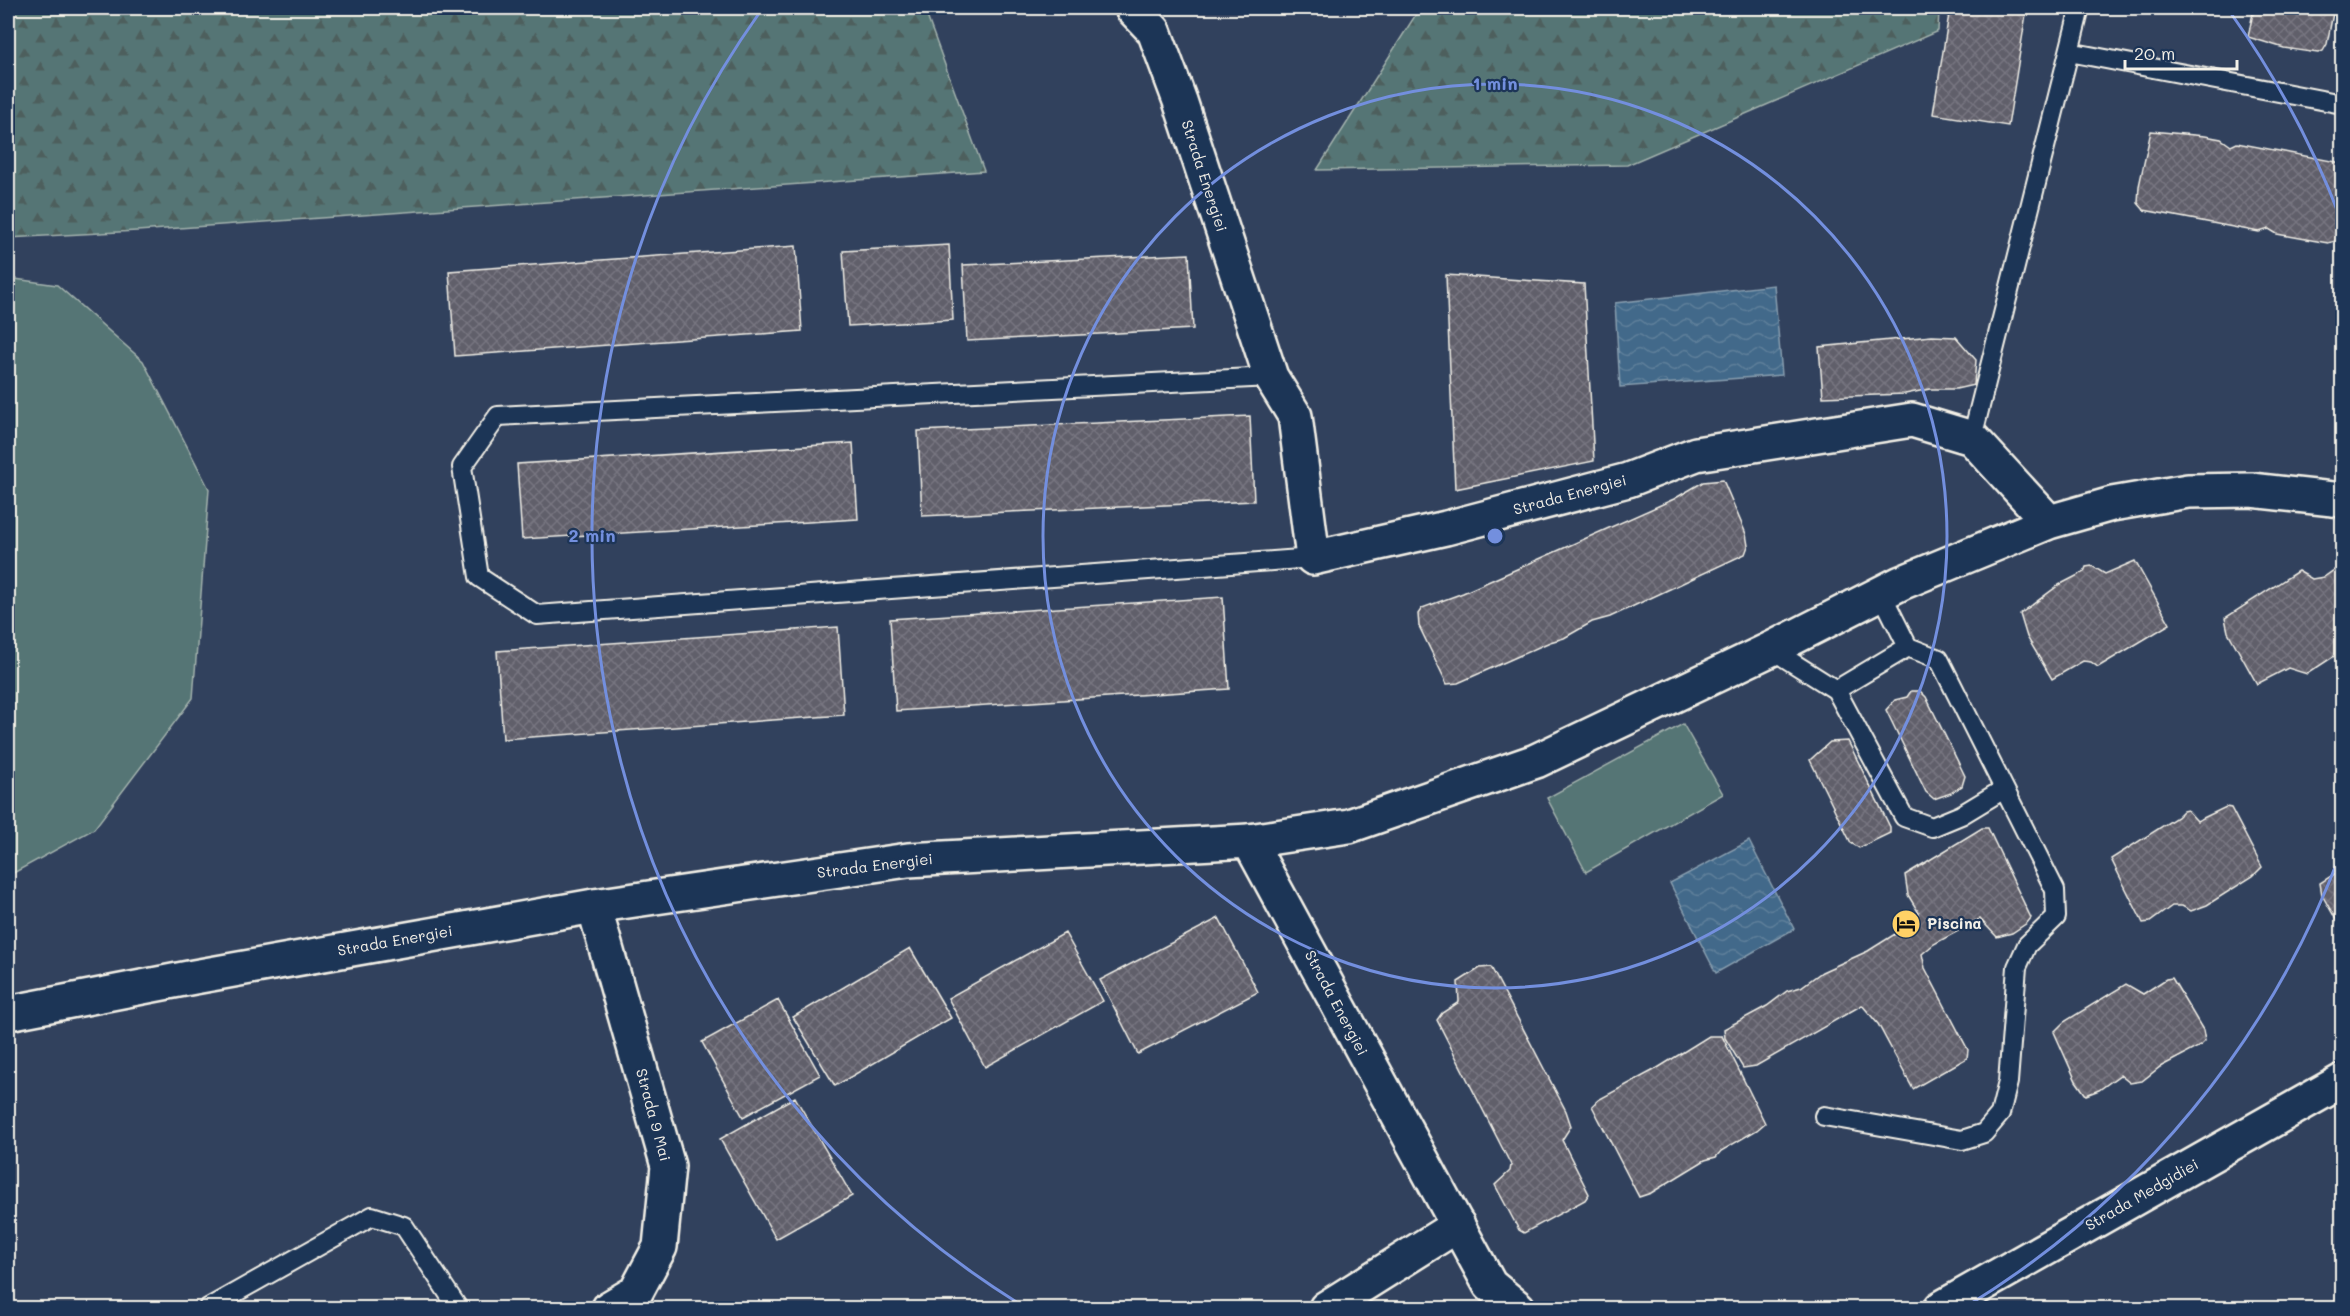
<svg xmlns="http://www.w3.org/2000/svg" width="2350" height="1316" font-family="Mali,sans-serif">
  <defs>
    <pattern id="forest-firs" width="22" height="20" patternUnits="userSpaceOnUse" patternTransform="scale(1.5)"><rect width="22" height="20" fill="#547574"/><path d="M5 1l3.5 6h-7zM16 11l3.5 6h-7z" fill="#4e5e5d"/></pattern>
    <pattern id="water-waves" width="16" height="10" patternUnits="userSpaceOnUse" patternTransform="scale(1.5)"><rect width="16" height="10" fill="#42698a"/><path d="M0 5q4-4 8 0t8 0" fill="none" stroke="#5e7f9a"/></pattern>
    <pattern id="building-cross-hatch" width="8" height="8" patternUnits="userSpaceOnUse" patternTransform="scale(1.5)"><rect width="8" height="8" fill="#605e6b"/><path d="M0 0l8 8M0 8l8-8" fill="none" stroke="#777680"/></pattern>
  </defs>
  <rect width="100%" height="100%" fill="#31415d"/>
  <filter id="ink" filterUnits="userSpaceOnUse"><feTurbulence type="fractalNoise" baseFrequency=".0167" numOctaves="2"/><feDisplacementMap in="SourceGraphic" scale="12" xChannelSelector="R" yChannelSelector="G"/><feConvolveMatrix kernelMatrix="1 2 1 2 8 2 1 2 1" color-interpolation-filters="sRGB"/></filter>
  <g filter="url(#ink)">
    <path fill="url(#forest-firs)" stroke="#a4b3ae" stroke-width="1.5" d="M 8,8 L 924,8 L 984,171 L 137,231 L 8,238 Z
      M 1420,8 L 1939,8 L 1938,31 L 1627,165 L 1317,170 Z"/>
    <path fill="#547574" stroke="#a4b3ae" stroke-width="1.5" d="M 8,278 L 57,285 L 143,361 L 209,489 L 193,698 L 94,829 L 8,876 Z
      M 1683,724 L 1723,794 L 1586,872 L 1547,798 Z"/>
    <path fill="url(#water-waves)" stroke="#899fb0" stroke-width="1.5" d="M 1774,285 L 1782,375 L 1620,387 L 1615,303 Z
      M 1749,841 L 1794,929 L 1716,973 L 1670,883 Z"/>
    <path fill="url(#building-cross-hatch)" stroke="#f4f1e8" stroke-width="1.5" d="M 1950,8 L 2027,8 L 2008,126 L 1933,114 Z
      M 2254,8 L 2334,8 L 2327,44 L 2323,51 L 2318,53 L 2284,48 L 2248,37 Z
      M 2151,131 L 2205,136 L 2221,139 L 2231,146 L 2237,143 L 2342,163 L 2342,215 L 2336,241 L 2328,243 L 2277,234 L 2269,229 L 2259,232 L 2144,210 L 2138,203 L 2139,186 Z
      M 949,245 L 953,320 L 848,326 L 843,251 Z
      M 796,246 L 802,331 L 455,356 L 449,271 Z
      M 1189,254 L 1193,329 L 967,341 L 963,265 Z
      M 1446,275 L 1584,284 L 1594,461 L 1455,489 Z
      M 1932,336 L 1956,337 L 1976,360 L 1974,385 L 1956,389 L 1930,389 L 1905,394 L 1823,397 L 1819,347 Z
      M 1250,416 L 1254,501 L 922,516 L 918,431 Z
      M 853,443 L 858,519 L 522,539 L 517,464 Z
      M 1723,480 L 1746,534 L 1748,546 L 1745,554 L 1610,617 L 1592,622 L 1564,638 L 1550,642 L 1458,683 L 1447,684 L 1419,626 L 1418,614 L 1422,608 L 1463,593 L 1674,499 L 1703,482 Z
      M 2135,561 L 2170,624 L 2098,667 L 2091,662 L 2083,661 L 2052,679 L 2027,637 L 2020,614 L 2059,585 L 2084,572 L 2086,567 L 2092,566 L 2105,574 Z
      M 2334,570 L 2342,570 L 2342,651 L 2307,674 L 2288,668 L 2257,684 L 2228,632 L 2225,618 L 2298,571 L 2312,579 L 2324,577 Z
      M 1223,597 L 1229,689 L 896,711 L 890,619 Z
      M 838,627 L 844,715 L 503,739 L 497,651 Z
      M 1911,691 L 1920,691 L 1926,697 L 1965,776 L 1962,786 L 1951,793 L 1934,799 L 1926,792 L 1886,710 L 1895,700 L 1907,697 Z
      M 1848,741 L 1890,827 L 1890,833 L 1859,848 L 1851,843 L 1810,760 L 1830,742 Z
      M 2226,807 L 2231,808 L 2262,867 L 2253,876 L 2207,905 L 2191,911 L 2182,906 L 2172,906 L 2150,922 L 2143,923 L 2111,859 L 2177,817 L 2183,811 L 2187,810 L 2197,821 Z
      M 1982,828 L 1988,828 L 2031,918 L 2027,923 L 2012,933 L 1997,937 L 1980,919 L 1934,944 L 1922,954 L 1925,968 L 1968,1050 L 1967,1058 L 1913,1089 L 1878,1024 L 1862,1005 L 1756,1066 L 1743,1068 L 1725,1038 L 1724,1029 L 1767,1006 L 1787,991 L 1801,987 L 1822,972 L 1868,951 L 1916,921 L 1919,913 L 1908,895 L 1905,875 Z
      M 2342,869 L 2342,930 L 2322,895 L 2320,883 Z
      M 1219,918 L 1258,992 L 1138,1054 L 1100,980 Z
      M 1065,933 L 1103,1001 L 985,1067 L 948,998 Z
      M 910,948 L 951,1018 L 835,1086 L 793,1017 Z
      M 1491,967 L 1566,1111 L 1571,1126 L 1562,1140 L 1589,1194 L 1585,1200 L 1524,1233 L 1519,1230 L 1495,1185 L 1510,1171 L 1511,1165 L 1437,1020 L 1442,1013 L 1459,1002 L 1458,982 L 1480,968 Z
      M 2172,978 L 2203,1030 L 2205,1041 L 2200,1046 L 2160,1067 L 2142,1081 L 2130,1083 L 2120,1075 L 2099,1090 L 2086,1095 L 2076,1081 L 2054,1032 L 2064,1022 L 2126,984 L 2143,994 L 2166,979 Z
      M 778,1000 L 820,1075 L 743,1117 L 702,1042 Z
      M 1709,1036 L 1722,1036 L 1765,1123 L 1757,1130 L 1721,1151 L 1716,1157 L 1705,1160 L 1651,1193 L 1639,1197 L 1592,1106 L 1598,1100 L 1656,1069 Z
      M 795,1097 L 852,1196 L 776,1239 L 720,1139 Z"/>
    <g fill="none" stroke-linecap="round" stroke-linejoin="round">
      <g stroke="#f4f1e8" stroke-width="22">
        <path id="lane" d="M 2069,52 L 2342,104
          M 1271,377 L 498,416 L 462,467 L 479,577 L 537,615 L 1313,558
          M 1972,438 L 2080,8
          M 1771,649 L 1836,690 L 1904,817 L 1932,827 L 1961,815 L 2004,789
          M 1836,690 L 1908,647
          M 1824,1116 L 1962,1140 L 1984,1133 L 2000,1114 L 2008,1082 L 2017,967 L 2027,945 L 2056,917 L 2055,890 L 1939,659 L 1908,647 L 1881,593
          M 208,1308 L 372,1216 L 404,1226 L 458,1308"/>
      </g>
      <g stroke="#f4f1e8" stroke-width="38">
        <path id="street" d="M 1132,8 L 1154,31 L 1180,101 L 1271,377 L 1295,416 L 1313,558 L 1446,528 L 1628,480 L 1696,454 L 1912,420 L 1972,438 L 2049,522
          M 1249,841 L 1349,826 L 1536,761 L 1771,649 L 1901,583 L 2049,522 L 2112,504 L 2188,491 L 2251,490 L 2342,500
          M 594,906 L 668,1166 L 660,1247 L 636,1292 L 609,1308
          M 1326,1308 L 1458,1225"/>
      </g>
      <g stroke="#f4f1e8" stroke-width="38">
        <path id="secondary" d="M 8,1013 L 194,977 L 594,906 L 908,860 L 1249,841 L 1490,1285 L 1518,1308
          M 1941,1308 L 2342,1081"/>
      </g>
      <use href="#lane" stroke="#1d3557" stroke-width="18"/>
      <use href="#street" stroke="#1d3557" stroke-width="33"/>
      <use href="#secondary" stroke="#1d3557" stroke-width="33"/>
    </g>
  </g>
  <g fill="none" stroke="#738fde" stroke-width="3">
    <circle cx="1495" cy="536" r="452"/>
    <path d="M2341 852A903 903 0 0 1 1967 1306M1023 1306A903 903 0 0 1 760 12M2230 12A903 903 0 0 1 2341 220"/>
  </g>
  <defs>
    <g id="hotel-disc" transform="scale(1.5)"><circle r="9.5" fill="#ffd166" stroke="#1d3557"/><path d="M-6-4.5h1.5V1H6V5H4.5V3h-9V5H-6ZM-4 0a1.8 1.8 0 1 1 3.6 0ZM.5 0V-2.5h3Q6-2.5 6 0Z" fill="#111"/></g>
  </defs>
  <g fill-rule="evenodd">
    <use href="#hotel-disc" x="1906" y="924"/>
  </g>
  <g text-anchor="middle" stroke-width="4.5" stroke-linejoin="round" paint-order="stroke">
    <g font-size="15" fill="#f4f1e8" stroke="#1d3557">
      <text transform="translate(1204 176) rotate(72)" y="5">Strada Energiei</text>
      <text transform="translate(1570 495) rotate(-15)" y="5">Strada Energiei</text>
      <text transform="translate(875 866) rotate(-7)" y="5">Strada Energiei</text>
      <text transform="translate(395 941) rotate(-10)" y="5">Strada Energiei</text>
      <text transform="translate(1336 1003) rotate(62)" y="5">Strada Energiei</text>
      <text transform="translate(653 1115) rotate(75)" y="5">Strada 9 Mai</text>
      <text transform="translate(2142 1195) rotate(-30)" y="5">Strada Medgidiei</text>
    </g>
    <g font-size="15" font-weight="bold" fill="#f4f1e8" stroke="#1d3557" text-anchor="start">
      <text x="1927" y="929">Piscina</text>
    </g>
  </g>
  <circle cx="1495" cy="536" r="9" fill="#738fde" stroke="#1d3557" stroke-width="3"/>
  <g font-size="18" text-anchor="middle" font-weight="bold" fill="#738fde" stroke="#1d3557" stroke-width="4.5" stroke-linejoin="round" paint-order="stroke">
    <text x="1495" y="90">1 min</text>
    <text x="592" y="542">2 min</text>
  </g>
  <rect width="2350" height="1316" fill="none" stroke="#1d3557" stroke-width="30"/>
  <rect x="15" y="15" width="2320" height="1286" fill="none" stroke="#f4f1e8" stroke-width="2" filter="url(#ink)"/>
  <path d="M2125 60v9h112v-9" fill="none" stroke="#f4f1e8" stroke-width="3"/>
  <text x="2134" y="60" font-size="18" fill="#f4f1e8" stroke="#1d3557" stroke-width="4.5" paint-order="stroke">20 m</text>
</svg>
